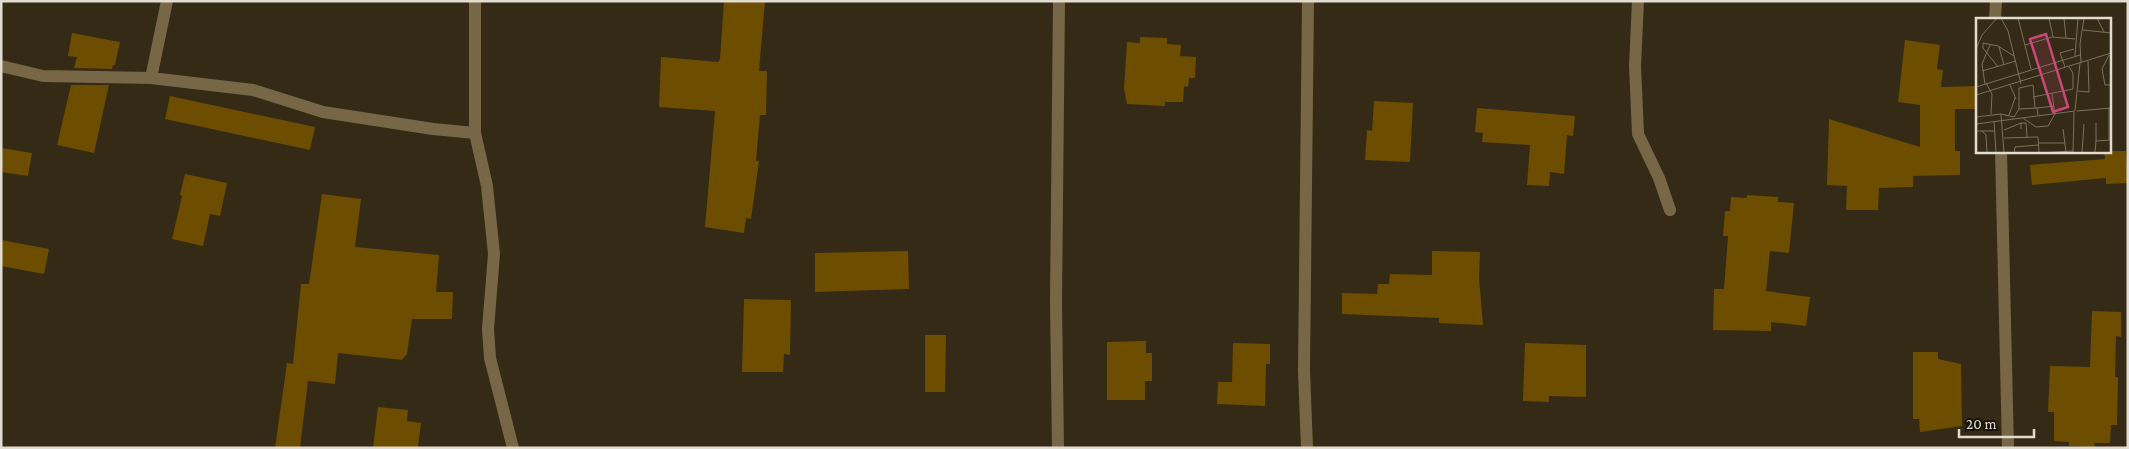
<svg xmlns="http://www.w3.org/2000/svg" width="2129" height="449" font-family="'Crimson Pro',serif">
  <rect width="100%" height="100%" fill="#352a16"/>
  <path fill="#6d4d00" d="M 724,1 L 765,1 L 759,71 L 767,71 L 766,115 L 760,115 L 756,161 L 759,161 L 751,219 L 746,218 L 744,233 L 705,227 L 715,111 L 659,107 L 661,57 L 718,62 L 720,59 Z
    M 72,33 L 120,42 L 115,65 L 113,65 L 112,69 L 74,68 L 77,57 L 68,56 Z
    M 1140,37 L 1167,38 L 1167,44 L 1181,45 L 1180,56 L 1196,57 L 1195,78 L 1189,78 L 1188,87 L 1184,86 L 1183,102 L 1165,102 L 1165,106 L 1127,104 L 1124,88 L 1127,42 L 1140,43 Z
    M 1905,40 L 1940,45 L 1937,69 L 1943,70 L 1941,87 L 1978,86 L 1978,109 L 1955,109 L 1955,151 L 1960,151 L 1960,175 L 1913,176 L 1913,187 L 1879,188 L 1878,210 L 1846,210 L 1847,186 L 1827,185 L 1829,119 L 1920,147 L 1920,105 L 1898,102 Z
    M 71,85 L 109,85 L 94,153 L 57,145 Z
    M 170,96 L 315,127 L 310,150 L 165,119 Z
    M 1374,101 L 1413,103 L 1410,162 L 1365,160 L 1367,130 L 1372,131 Z
    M 1477,108 L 1575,116 L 1573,136 L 1567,135 L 1564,174 L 1550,172 L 1549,186 L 1527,185 L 1530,145 L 1482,142 L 1483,133 L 1475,132 Z
    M 1,148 L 32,153 L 28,176 L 1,172 Z
    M 2104,151 L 2126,151 L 2128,183 L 2106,184 L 2106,178 L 2032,185 L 2030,165 L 2105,159 Z
    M 185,174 L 227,183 L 220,216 L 210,214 L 203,246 L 172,239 L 182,196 L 180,195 Z
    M 322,194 L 361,199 L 355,247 L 439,255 L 436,292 L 453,292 L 452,319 L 412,319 L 407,354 L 402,360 L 338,353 L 335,384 L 308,381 L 300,448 L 275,448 L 287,363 L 293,364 L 301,284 L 309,284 Z
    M 1747,195 L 1778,197 L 1778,202 L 1794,203 L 1789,253 L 1770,251 L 1766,291 L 1810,297 L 1806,326 L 1771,322 L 1771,331 L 1713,330 L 1714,289 L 1724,289 L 1728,236 L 1723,236 L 1725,211 L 1730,211 L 1731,197 L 1747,198 Z
    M 1,240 L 49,249 L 44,274 L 1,266 Z
    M 908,251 L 909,289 L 815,292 L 815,253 Z
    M 1432,251 L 1480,252 L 1479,278 L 1483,325 L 1439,323 L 1439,318 L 1342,314 L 1342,293 L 1377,294 L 1378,284 L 1389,284 L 1390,274 L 1432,275 Z
    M 744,299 L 791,300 L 790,355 L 784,354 L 783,372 L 742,372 Z
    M 2092,311 L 2121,312 L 2121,337 L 2116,336 L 2115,377 L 2118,377 L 2117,425 L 2111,425 L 2110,443 L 2094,443 L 2095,447 L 2069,446 L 2069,442 L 2054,441 L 2054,412 L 2048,412 L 2050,366 L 2090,367 Z
    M 925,335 L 946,335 L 945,392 L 925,392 Z
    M 1146,341 L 1146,353 L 1152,353 L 1152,381 L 1145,381 L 1145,400 L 1107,400 L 1107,342 Z
    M 1233,343 L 1270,344 L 1270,364 L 1266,364 L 1265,406 L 1217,404 L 1218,382 L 1232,382 Z
    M 1525,343 L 1586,345 L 1586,397 L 1549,396 L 1549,402 L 1523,401 Z
    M 1913,352 L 1938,352 L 1938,359 L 1961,364 L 1962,426 L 1920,432 L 1919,419 L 1913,419 Z
    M 378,407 L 408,410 L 407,421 L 421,423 L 418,448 L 373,448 Z"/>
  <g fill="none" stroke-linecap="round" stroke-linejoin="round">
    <path stroke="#786746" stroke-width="12" d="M 475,1 L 475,133 L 487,186 L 494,254 L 488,329 L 490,358 L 513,448
      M 1638,1 L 1635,66 L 1638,134 L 1659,178 L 1670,210
      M 1995,19 L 1996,1
      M 1,66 L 43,76 L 151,78 L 253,90 L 323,112 L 433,129 L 475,133
      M 151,78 L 167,1
      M 2001,151 L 2008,448
      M 1058,448 L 1056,302 L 1059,1
      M 1307,448 L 1304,371 L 1308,1"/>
  </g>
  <g transform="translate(1976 18)">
    <rect width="135" height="135" fill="#352a16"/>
    <path fill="none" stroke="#7a7160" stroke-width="1" d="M 25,0 L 32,13 L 45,66M 42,0 L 55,51M 73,0 L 77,19M 88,0 L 90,20M 121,0 L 128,14M 107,12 L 135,15M 7,25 L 22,28 L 38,38M 7,25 L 7,30 L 22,49M 49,27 L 76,19 L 99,21M 23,29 L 28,47M 0,31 L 6,17 L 21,0M 133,37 L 126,51 L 129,67 L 135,67M 99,38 L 102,0M 105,45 L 104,26 L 108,0M 89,49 L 84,35 L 98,31M 6,53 L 40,43M 10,65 L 16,76 L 15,96M 9,66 L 6,46 L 14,27M 34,67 L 40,81M 0,69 L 104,37M 102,73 L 113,74 L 112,43M 0,77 L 135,35M 57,79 L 97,71 L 97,55 L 93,49M 61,90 L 78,88M 133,90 L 133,122M 43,91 L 61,90 L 62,97M 101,93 L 135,90M 25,96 L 28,135M 33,97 L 39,80M 0,99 L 25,96 L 38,99M 38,99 L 43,91 L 43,70 L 57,67 L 59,90M 47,100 L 60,109 L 72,108 L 79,96 L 76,76M 18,103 L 20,135M 0,106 L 99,93 L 104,45M 45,111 L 45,105 L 50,105 L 51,119M 87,111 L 90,134M 28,112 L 45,105M 0,113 L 19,113M 6,113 L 10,117 L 11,135M 28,120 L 62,119 L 63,135 L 97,133M 120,123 L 120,105M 63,125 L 89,125M 38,135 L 39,129 L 63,127M 97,135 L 98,94M 106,135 L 108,106M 119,135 L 120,123 L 135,122"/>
    <path fill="#ca4978" fill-opacity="0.15" stroke="#ca4978" stroke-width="2.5" d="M 70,16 L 92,89 L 77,94 L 54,21 Z"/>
    <rect width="135" height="135" fill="none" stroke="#e2dbcf" stroke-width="2.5"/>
  </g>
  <rect width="2129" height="449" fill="none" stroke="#e2dbcf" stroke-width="5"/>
  <path d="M1959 429v8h75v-8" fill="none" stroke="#e2dbcf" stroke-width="2.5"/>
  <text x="1966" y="429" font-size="15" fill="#e2dbcf" stroke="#19140b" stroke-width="4" paint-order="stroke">20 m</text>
</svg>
